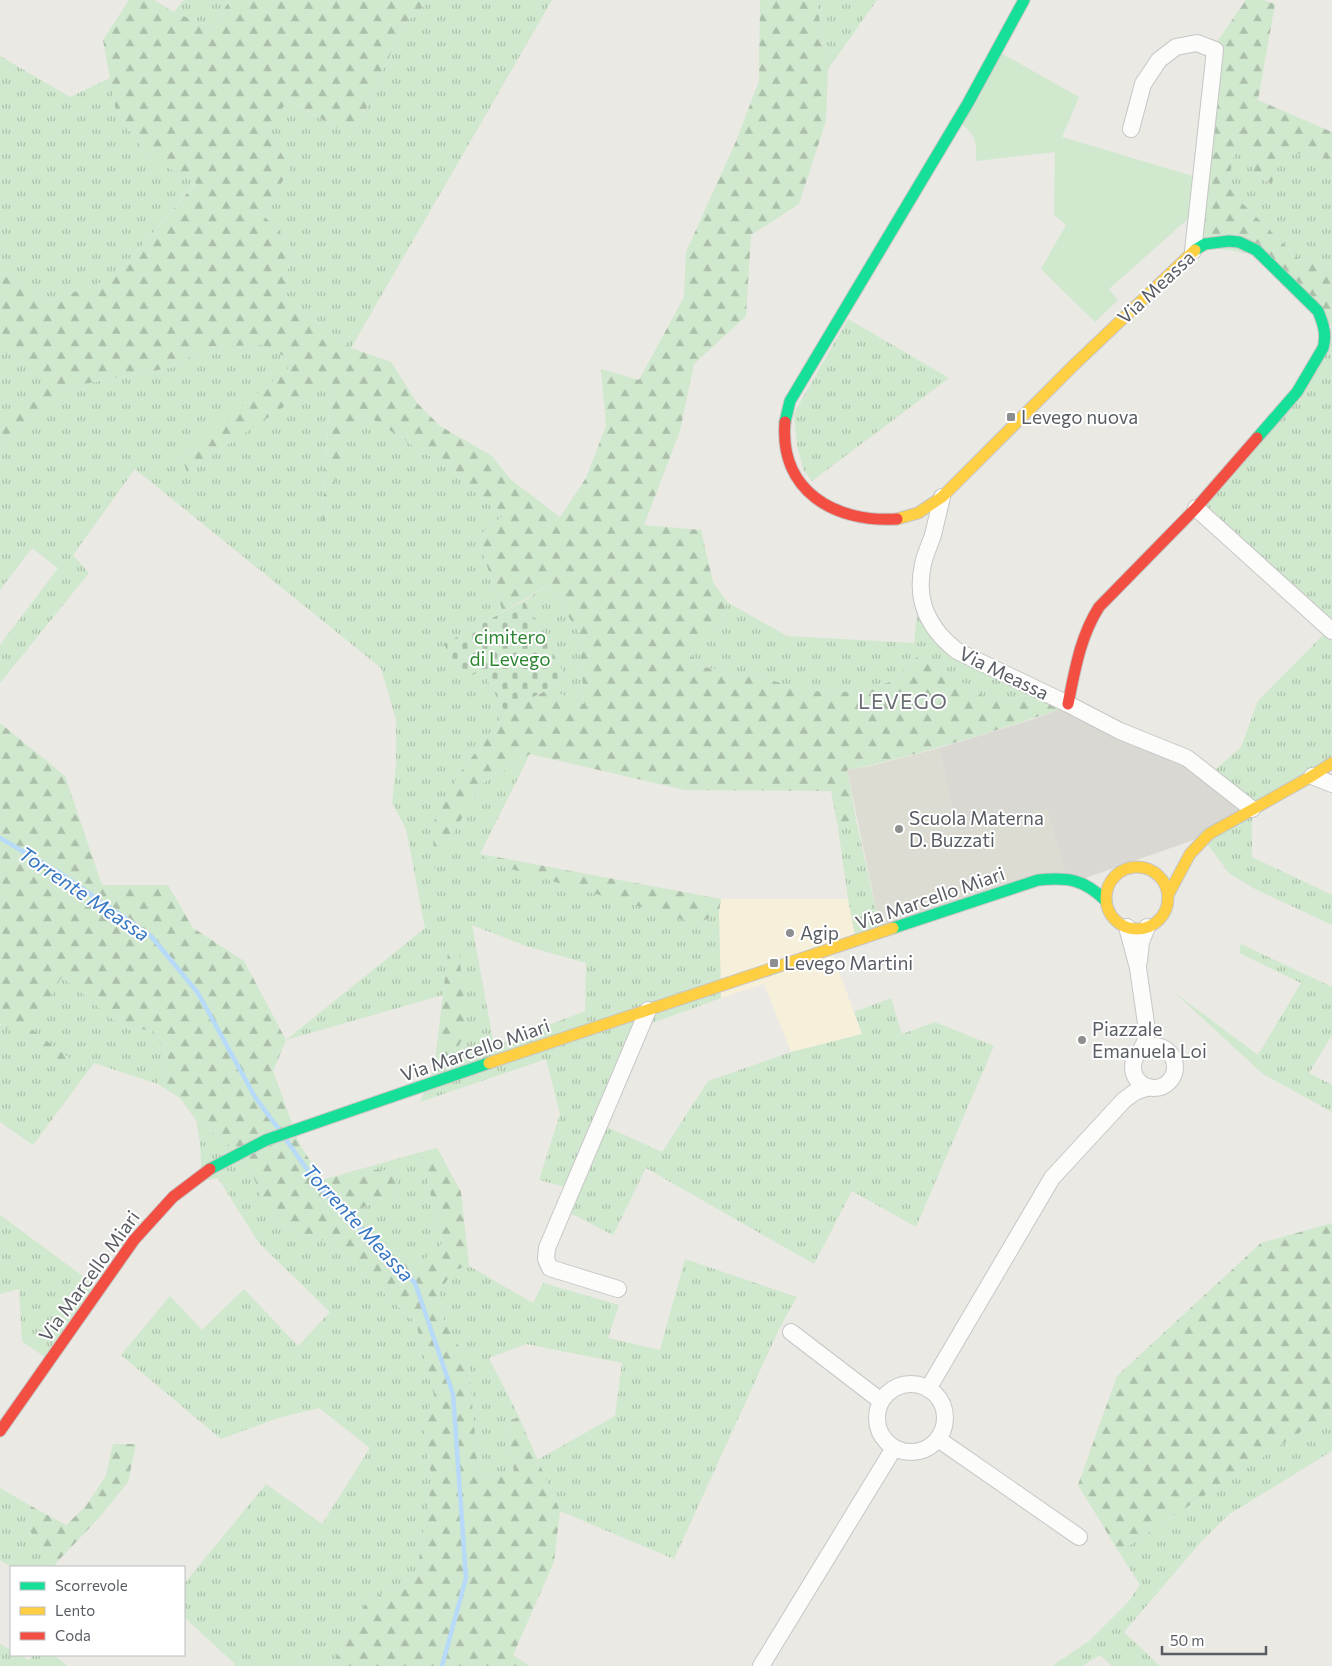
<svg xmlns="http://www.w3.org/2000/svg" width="1332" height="1666" font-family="Commissioner,sans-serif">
  <defs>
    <pattern id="grass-tufts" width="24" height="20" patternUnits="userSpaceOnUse" patternTransform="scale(1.25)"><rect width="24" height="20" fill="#d0e8cd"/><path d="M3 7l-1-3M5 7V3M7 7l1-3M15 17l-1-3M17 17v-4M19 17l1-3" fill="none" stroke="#acbfaa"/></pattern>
    <pattern id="forest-firs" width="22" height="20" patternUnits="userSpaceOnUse" patternTransform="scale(1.25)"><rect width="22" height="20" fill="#d0e8cd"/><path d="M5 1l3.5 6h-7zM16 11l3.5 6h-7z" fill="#acbfaa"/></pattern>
    <pattern id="cemetery-stones" width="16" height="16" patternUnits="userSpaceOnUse" patternTransform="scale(1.25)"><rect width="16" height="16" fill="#d0e8cd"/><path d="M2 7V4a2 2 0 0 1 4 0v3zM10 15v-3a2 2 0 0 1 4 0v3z" fill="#acbfaa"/></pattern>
  </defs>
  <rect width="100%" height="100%" fill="#eae9e4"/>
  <path fill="#f6f0db" d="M 721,899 L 848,899 L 857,945 L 833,955 L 862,1034 L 791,1052 L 764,984 L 721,998 L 719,912 Z"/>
  <path fill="#dad8d3" d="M 1068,706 L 1158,748 L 1252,809 L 1202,837 L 1077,881 L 1066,878 L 1047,809 L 957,832 L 939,748 L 1031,720 Z"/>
  <path fill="#dddcd3" d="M 939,748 L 957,832 L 1047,809 L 1066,874 L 882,937 L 847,770 L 871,766 Z"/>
  <path fill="url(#grass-tufts)" fill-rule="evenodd" d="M 184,0 L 230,0 L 212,28 L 174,12 Z
    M 431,0 L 552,0 L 351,348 L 286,299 L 290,243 L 263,215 L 290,168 L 266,128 L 288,100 L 353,137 L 404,24 Z
    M 817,0 L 877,0 L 828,69 L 817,5 Z
    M 0,56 L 70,97 L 110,78 L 116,112 L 149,158 L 196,182 L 114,278 L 51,300 L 0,273 Z
    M 1239,130 L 1253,170 L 1271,185 L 1276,151 L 1323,157 L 1332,162 L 1332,272 L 1298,258 L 1240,201 L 1229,179 Z
    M 848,319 L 949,378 L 812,481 L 804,471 L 797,445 L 794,413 Z
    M 1332,326 L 1332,763 L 1252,809 L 1252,857 L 1332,895 L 1332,925 L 1253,888 L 1229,873 L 1202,837 L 1251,810 L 1208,776 L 1241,747 L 1258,701 L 1329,629 L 1196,508 L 1297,392 Z
    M 262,345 L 297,362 L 181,456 L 187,472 L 331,374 L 322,526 L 350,423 L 369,417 L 453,471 L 503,516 L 477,537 L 503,612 L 444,644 L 482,670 L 505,712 L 458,776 L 434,867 L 480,785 L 530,754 L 480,854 L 698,924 L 719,912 L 721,998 L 633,1030 L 596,1122 L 662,1152 L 708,1081 L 791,1052 L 862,1034 L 854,1012 L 891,998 L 902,1034 L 935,1022 L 994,1046 L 916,1227 L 852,1191 L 814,1264 L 646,1168 L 613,1235 L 568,1212 L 577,1190 L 539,1180 L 560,1114 L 546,1059 L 420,1102 L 434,1068 L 449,1063 L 449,946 L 443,995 L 286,1040 L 425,928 L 406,829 L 392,803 L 396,765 L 396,720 L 381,668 L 135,469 L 73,555 L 89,573 L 0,683 L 0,645 L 58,568 L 32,548 L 0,590 L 0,449 L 63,388 L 179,366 L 201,347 ZM 472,925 L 526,946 L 586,963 L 585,1011 L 494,1046 Z
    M 0,349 L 54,378 L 0,431 Z
    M 548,585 L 579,633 L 584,705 L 549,689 L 567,679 L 524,601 Z
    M 727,602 L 787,636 L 914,643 L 917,615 L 930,636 L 947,651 L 1037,693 L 991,701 L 919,655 L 893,681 L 857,692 L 801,691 L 778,682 L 698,666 L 684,647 L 718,631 Z
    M 856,820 L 882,937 L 857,945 L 848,899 L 838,827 Z
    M 1241,944 L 1332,987 L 1332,1035 L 1309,1073 L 1332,1085 L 1332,1112 L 1263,1074 L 1175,993 L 1258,1055 L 1301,983 L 1239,953 Z
    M 62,976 L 121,1026 L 153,1031 L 168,1057 L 158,1084 L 94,1063 L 33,1145 L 0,1122 L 0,1026 L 2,1024 L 61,1070 L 69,1058 L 29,1028 Z
    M 196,1120 L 226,1142 L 252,1173 L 262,1199 L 287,1230 L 329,1242 L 416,1323 L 434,1395 L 423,1426 L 432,1480 L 416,1577 L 367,1601 L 332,1666 L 234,1666 L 235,1664 L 184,1617 L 184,1584 L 266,1484 L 322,1524 L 370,1448 L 319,1408 L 278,1418 L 221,1439 L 121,1355 L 170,1296 L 202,1330 L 244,1289 L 298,1346 L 330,1312 L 259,1243 L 218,1178 L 202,1181 L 200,1143 Z
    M 421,1152 L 442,1244 L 421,1264 L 383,1242 L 361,1208 L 382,1199 L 398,1195 L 395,1171 L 361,1169 Z
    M 0,1215 L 99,1288 L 49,1360 L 22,1341 L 19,1289 L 0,1294 Z
    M 685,1259 L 797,1297 L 779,1329 L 674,1559 L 560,1511 L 537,1460 L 615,1416 L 622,1363 L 526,1344 L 489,1358 L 519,1417 L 508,1422 L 514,1474 L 478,1473 L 469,1365 L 442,1316 L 439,1291 L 454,1270 L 469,1266 L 533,1303 L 543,1283 L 619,1305 L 608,1338 L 660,1350 Z
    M 1332,1411 L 1332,1451 L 1228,1515 L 1200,1543 L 1124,1632 L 1160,1666 L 1112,1666 L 1100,1655 L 1082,1666 L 1052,1666 L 1088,1642 L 1129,1601 L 1140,1585 L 1119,1552 Z
    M 0,1488 L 31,1506 L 26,1526 L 58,1567 L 11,1567 L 0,1560 Z
    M 0,1644 L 11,1650 L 11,1655 L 20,1655 L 29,1660 L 33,1655 L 54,1655 L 68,1666 L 0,1666 Z"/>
  <path fill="url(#forest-firs)" d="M 129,0 L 154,0 L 174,12 L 212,28 L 230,0 L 431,0 L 404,24 L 353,137 L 289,100 L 266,128 L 290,168 L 263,215 L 290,243 L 286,299 L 351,348 L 391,362 L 417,403 L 440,426 L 492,456 L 510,479 L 560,517 L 586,478 L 606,426 L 601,369 L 639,380 L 684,297 L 686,252 L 737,139 L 759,81 L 760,0 L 817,0 L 817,5 L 828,69 L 826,121 L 799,204 L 751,235 L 746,316 L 694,364 L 680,431 L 644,525 L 701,530 L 713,582 L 727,602 L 718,631 L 685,648 L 698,666 L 778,682 L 801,691 L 857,692 L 893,681 L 919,655 L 991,701 L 1037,693 L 1068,706 C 1036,718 1003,728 970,738 C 929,750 889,762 847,770 L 856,820 L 838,827 L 831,791 L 685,790 L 530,754 L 480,785 L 434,869 L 433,823 L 458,776 L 505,712 L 549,689 L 584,704 L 579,633 L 548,585 L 503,612 L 477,537 L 503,516 L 453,471 L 369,417 L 350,423 L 322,529 L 331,375 L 187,472 L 181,456 L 296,362 L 262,345 L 201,347 L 179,366 L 63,388 L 0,449 L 0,431 L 53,378 L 0,349 L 0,273 L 51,300 L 114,278 L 196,183 L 149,158 L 116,112 L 103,40 Z
    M 1246,0 L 1264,0 L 1275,4 L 1258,100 L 1332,132 L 1332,162 L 1323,157 L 1277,151 L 1272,185 L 1253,170 L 1239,131 L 1229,179 L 1240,201 L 1298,258 L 1332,272 L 1332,326 L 1253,254 L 1208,247 L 1189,218 L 1216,43 Z
    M 0,723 L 65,776 L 102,885 L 168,885 L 193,928 L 244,961 L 286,1040 L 273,1071 L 299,1143 L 322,1180 L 361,1169 L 395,1171 L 398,1196 L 382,1199 L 361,1208 L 384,1242 L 420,1263 L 442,1244 L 421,1152 L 437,1148 L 461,1192 L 469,1266 L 454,1270 L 439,1292 L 442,1316 L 469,1365 L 478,1473 L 514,1474 L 508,1421 L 519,1417 L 560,1511 L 554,1562 L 513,1655 L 529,1666 L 332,1666 L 367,1601 L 416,1577 L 432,1480 L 423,1426 L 434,1395 L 416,1323 L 329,1242 L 287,1230 L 262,1199 L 252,1173 L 226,1142 L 196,1120 L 180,1098 L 158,1084 L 168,1057 L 153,1031 L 121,1026 L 62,977 L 30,1028 L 69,1058 L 61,1071 L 0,1023 Z
    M 480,854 L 721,899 L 719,912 L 698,924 L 494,864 Z
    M 449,945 L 459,951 L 467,1031 L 449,1063 L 434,1068 Z
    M 1332,1223 L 1332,1411 L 1119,1552 L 1078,1485 L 1117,1376 L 1261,1243 Z
    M 113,1444 L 136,1444 L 128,1482 L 98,1519 L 55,1564 L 26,1526 L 31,1506 L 66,1525 L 85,1507 L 106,1476 Z"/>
  <path fill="url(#cemetery-stones)" d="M 524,601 L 567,679 L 505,712 L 482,670 L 463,680 L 444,644 Z"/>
  <path fill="#d0e8cd" d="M 1001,53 L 1079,97 L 1062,137 L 1196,177 L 1189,218 L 1109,289 L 1118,300 L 1095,322 L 1041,269 L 1066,225 L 1054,215 L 1055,152 L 976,161 C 977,142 976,135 961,124 Z"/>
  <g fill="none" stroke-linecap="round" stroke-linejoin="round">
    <path stroke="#b6daf7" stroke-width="4.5" d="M 0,838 L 60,873 L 151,936 L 198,993 L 255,1097 L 278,1128
      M 287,1141 L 320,1188 L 415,1283 L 453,1394 L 466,1578 L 442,1666"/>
    <g stroke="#c6c7c6" stroke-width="18">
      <path id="street" d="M 1131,129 L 1143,84 L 1159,60 L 1176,47 L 1197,43 L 1215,50 L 1193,251
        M 942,497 C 939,510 936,522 933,535 C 930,544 925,554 923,564 C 915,601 928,628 957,651 L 1068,704 L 1120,731 L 1187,758 L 1252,809
        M 1196,508 L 1332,631
        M 1312,776 L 1332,784
        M 1127,927 L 1138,968 L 1147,1030 L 1145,1042 L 1141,1050
        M 1139,961 L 1141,942 L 1147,927
        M1133 1067a21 21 0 1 1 42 0a21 21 0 1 1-42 0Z
        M 618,1289 L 550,1268 L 546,1259 L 547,1248 L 648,1010
        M 791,1332 L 881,1401
        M877 1418a34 34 0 1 1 68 0a34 34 0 1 1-68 0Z
        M 928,1389 L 1052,1178 L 1124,1100 L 1135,1092 L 1149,1087
        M 938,1439 L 1079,1537
        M 761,1666 L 894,1448"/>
    </g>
    <g stroke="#c5c5c5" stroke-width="13">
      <path id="fast" d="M 1195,250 L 1205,244 L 1229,241 L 1239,242 L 1256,250 L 1318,311 C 1323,323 1327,335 1323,348 L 1297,392 L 1257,438
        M 785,422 L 790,401 L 968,103 L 1024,0
        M 893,928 L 1038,880 C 1068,877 1084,879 1106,901
        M 210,1169 L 266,1140 L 489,1063"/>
    </g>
    <g stroke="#c5c5c5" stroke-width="13">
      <path id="slow" d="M 897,519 L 918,513 L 942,497 L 1075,364 L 1195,250
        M1106 898a31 31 0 1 1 62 0a31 31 0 1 1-62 0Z
        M 1168,895 L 1190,854 L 1209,834 L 1312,776 L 1332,763
        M 489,1063 L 893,928"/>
    </g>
    <g stroke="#c5c5c5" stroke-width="13">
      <path id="jam" d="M 785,422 C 779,491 835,523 897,519
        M 1068,704 C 1075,670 1080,637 1099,607 L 1196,508 L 1257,438
        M 0,1431 L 134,1240 L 173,1197 L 210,1169"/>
    </g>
    <use href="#street" stroke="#fcfcfb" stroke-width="16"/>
    <use href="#fast" stroke="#16e098" stroke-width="11"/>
    <use href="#slow" stroke="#ffcf43" stroke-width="11"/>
    <use href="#jam" stroke="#f24e42" stroke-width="11"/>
  </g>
  <g fill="#8c8e90" stroke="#fff" stroke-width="2">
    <rect x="1006" y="412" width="10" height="10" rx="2.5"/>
    <circle cx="899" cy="829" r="5"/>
    <circle cx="790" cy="933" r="5"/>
    <rect x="769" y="958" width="10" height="10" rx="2.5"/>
    <circle cx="1082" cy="1040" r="5"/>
  </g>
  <g text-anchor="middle" stroke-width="4" stroke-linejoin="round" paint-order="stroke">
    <g font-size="19" fill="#595d63" stroke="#fff">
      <text transform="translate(1156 287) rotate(-43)" y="7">Via Meassa</text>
      <text transform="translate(1004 673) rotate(26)" y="7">Via Meassa</text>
      <text transform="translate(930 898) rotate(-19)" y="7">Via Marcello Miari</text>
      <text transform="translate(475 1050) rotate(-19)" y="7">Via Marcello Miari</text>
      <text transform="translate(89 1276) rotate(-54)" y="7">Via Marcello Miari</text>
    </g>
    <g font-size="19" fill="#595d63" stroke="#fff" text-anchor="start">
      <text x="1021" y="424">Levego nuova</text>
      <text x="909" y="825">Scuola Materna<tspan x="909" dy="22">D. Buzzati</tspan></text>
      <text x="800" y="940">Agip</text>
      <text x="784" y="970">Levego Martini</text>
      <text x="1092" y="1036">Piazzale<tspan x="1092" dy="22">Emanuela Loi</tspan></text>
    </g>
    <g font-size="19" fill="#2e8633" stroke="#fff">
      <text x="510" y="644">cimitero<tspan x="510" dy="22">di Levego</tspan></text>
    </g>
    <g font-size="20" font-style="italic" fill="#3677c3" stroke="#fff">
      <text transform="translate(84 894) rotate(34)" y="7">Torrente Meassa</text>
      <text transform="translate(358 1223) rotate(47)" y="7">Torrente Meassa</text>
    </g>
    <g font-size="21" letter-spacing="1" fill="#6a6f75" stroke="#fff">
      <text x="903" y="709">LEVEGO</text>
    </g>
  </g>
  <rect x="10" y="1566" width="175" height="90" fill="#ffffff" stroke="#bdbec1"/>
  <rect x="20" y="1582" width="25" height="8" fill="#16e098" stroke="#bdbec1"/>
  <text x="55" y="1591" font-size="15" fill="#595d63">Scorrevole</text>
  <rect x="20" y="1607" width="25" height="8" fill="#ffcf43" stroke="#bdbec1"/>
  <text x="55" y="1616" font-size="15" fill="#595d63">Lento</text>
  <rect x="20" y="1632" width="25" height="8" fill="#f24e42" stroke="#bdbec1"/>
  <text x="55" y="1641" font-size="15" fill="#595d63">Coda</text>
  <path d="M1162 1646v8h104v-8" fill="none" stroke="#595d63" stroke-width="2.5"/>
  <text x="1170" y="1646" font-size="15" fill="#595d63" stroke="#ffffff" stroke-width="4" paint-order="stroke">50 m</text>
</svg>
